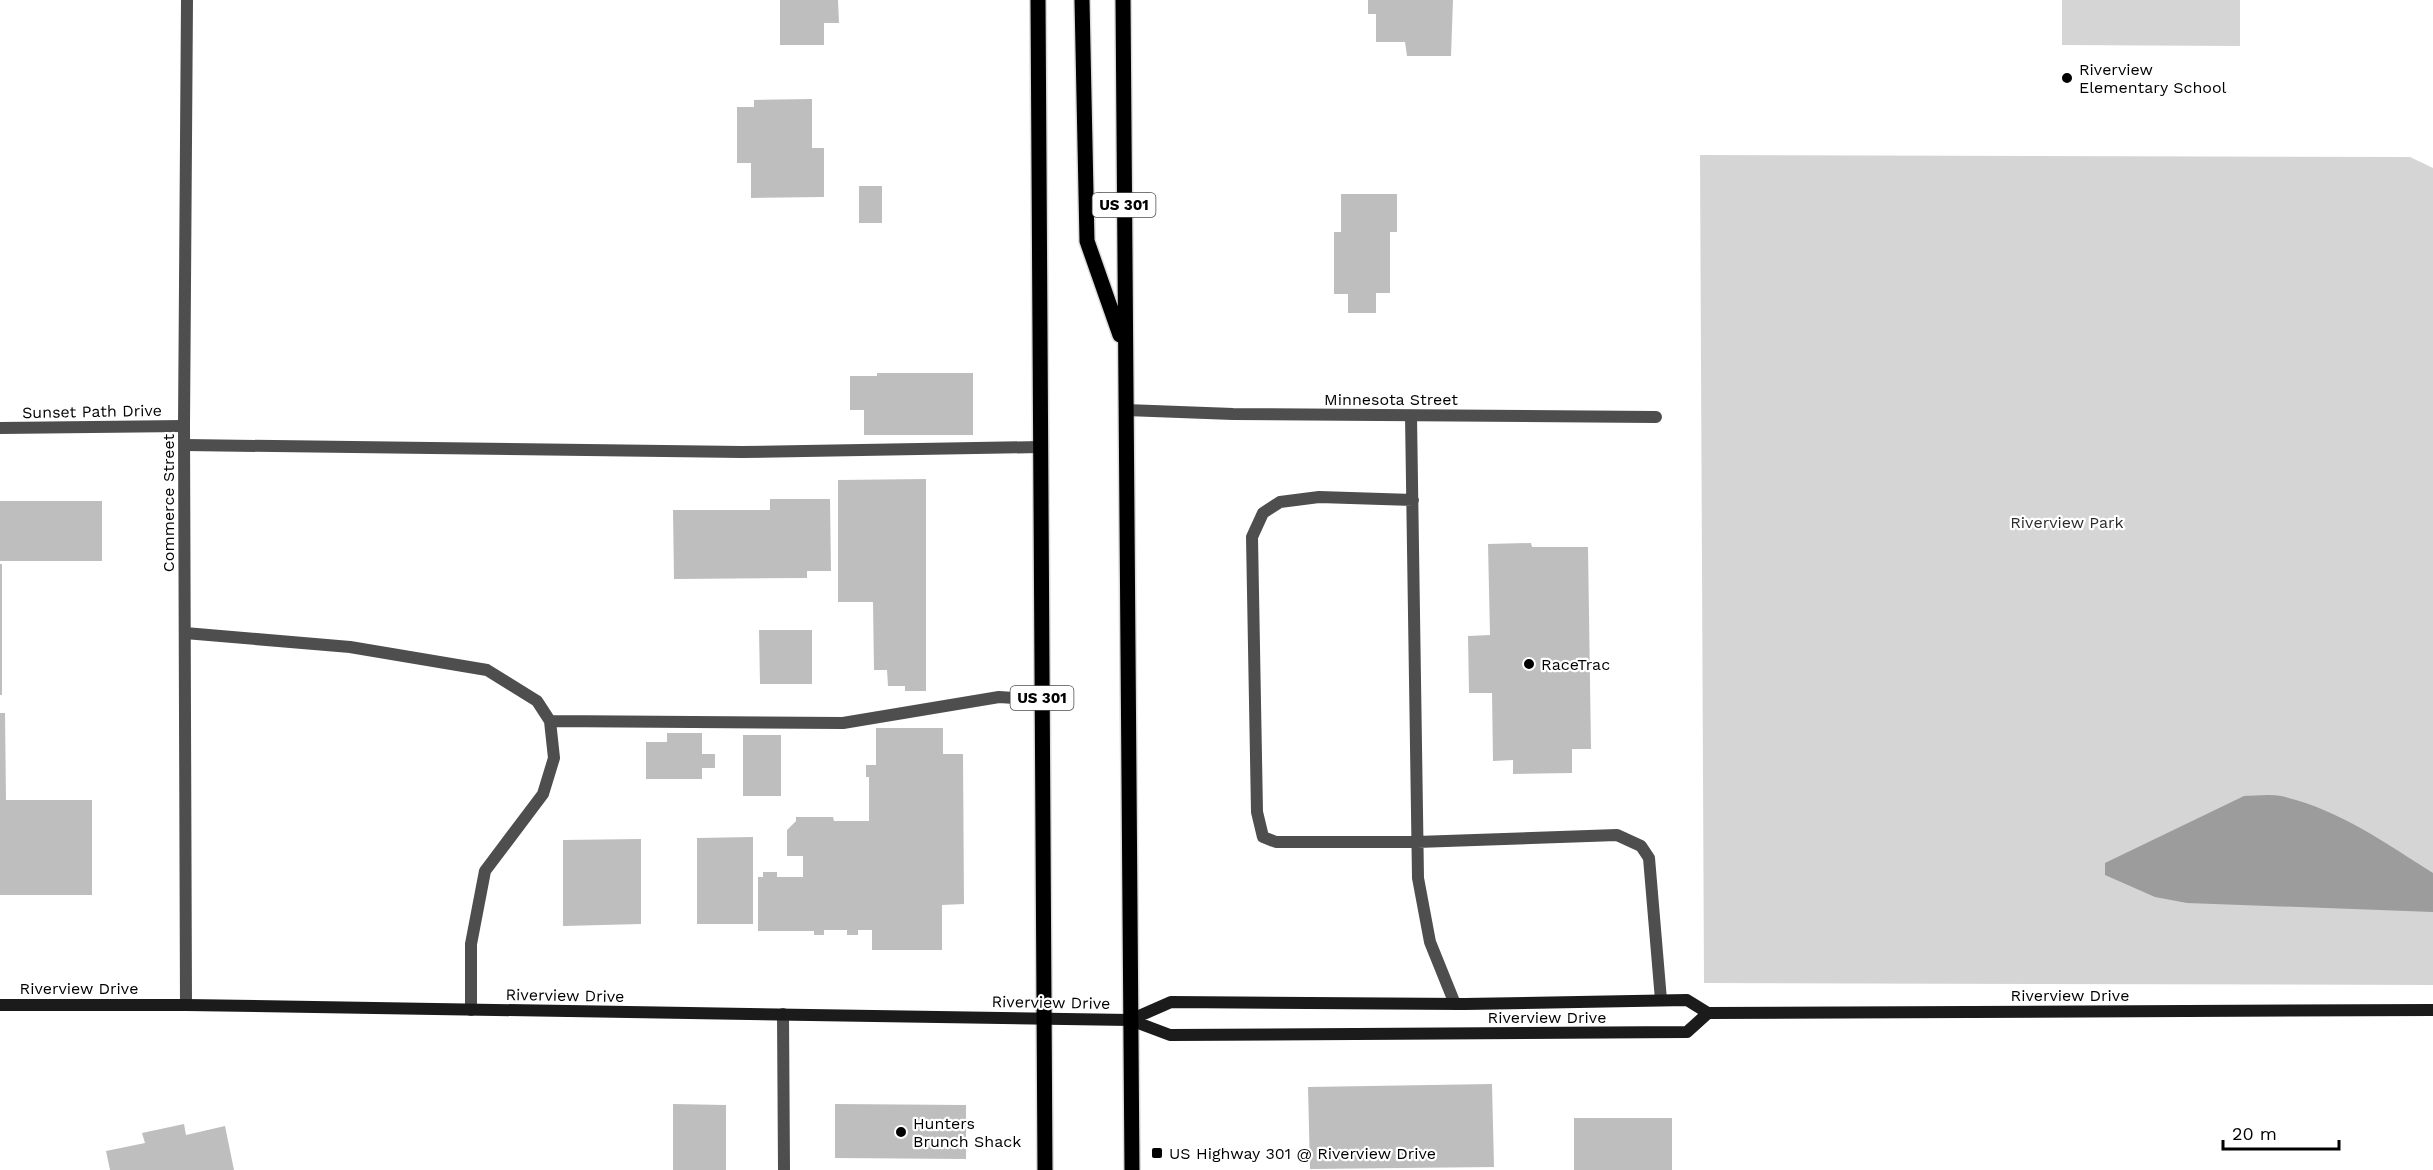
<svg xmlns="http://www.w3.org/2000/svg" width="2433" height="1170" font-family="'Work Sans',sans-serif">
  <rect width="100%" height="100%" fill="#fff"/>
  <path fill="#d5d5d5" d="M 2062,0 L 2240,0 L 2240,46 L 2062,45 Z
    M 1700,155 L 2410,157 L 2433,168 L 2433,985 L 1704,983 Z"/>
  <path fill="#9c9c9c" d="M 2244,796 C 2255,796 2269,794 2281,796 C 2336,808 2386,843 2433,873 L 2433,912 L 2187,903 L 2155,897 L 2105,875 L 2105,863 Z"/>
  <path fill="#bebebe" d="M 780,0 L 838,0 L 839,23 L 824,23 L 824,45 L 780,45 Z
    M 1368,0 L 1453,0 L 1451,56 L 1407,56 L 1405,42 L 1376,42 L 1376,14 L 1368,14 Z
    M 812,99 L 812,148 L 824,148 L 824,197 L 751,198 L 751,163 L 737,163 L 737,107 L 754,107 L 754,100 Z
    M 859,186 L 882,186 L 882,223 L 859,223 Z
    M 1341,194 L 1397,194 L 1397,232 L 1390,232 L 1390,293 L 1376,293 L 1376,313 L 1348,313 L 1348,294 L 1334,294 L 1334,232 L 1341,232 Z
    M 877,373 L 973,373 L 973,435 L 864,435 L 864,410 L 850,410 L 850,376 L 877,376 Z
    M 926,479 L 926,691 L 905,691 L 905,686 L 888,686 L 887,670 L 874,670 L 873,602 L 838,602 L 838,480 Z
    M 770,499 L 830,499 L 831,571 L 807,571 L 807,578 L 674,579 L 673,510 L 770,510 Z
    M 0,501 L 102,501 L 102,561 L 0,561 Z
    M 1531,543 L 1532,547 L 1588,547 L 1591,749 L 1572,749 L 1572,773 L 1513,774 L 1513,760 L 1493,761 L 1492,693 L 1469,693 L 1468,636 L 1490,635 L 1488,544 Z
    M 0,564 L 2,564 L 2,695 L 0,695 Z
    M 759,630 L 812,630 L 812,684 L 760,684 Z
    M 0,713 L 5,713 L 6,800 L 92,800 L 92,895 L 0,895 Z
    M 876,728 L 943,728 L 943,754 L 963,754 L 964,904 L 942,905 L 942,950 L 872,950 L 872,930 L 858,930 L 858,935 L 847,935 L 847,930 L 824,930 L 824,935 L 814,935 L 814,931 L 758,931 L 758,877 L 763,877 L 763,872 L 777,872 L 777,877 L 803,877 L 803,856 L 787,856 L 787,830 L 796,821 L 796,817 L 833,817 L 834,821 L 869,821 L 869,777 L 866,777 L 866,765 L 876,765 Z
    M 667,733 L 702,733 L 702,754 L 715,754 L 715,768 L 702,768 L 702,779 L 646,779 L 646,742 L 667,742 Z
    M 743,735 L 781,735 L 781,796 L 743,796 Z
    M 753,837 L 753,924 L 697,924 L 697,838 Z
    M 641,839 L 641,924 L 563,926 L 563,840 Z
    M 1492,1084 L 1494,1167 L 1310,1169 L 1308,1087 Z
    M 673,1104 L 726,1105 L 726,1170 L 673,1170 Z
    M 835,1104 L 966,1105 L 966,1159 L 835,1158 Z
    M 1574,1118 L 1672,1118 L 1672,1170 L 1574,1170 Z
    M 184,1124 L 186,1135 L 225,1126 L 234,1170 L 110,1170 L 106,1151 L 145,1143 L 142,1133 Z"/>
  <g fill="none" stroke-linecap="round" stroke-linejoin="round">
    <g stroke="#dbdbdb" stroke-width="18">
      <path id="primary" d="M 1038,0 L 1045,1170
        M 1082,0 L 1087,241 L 1120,335
        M 1123,0 L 1132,1170"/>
    </g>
    <path stroke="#4e4e4e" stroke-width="12" d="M 1411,416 L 1418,878 L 1430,942 L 1455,1004
      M 0,428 L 184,426
      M 185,445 L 742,452 L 1040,447
      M 1413,500 L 1319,497 L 1280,502 L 1263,513 L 1252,537 L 1257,812 L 1263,837 L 1276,842 L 1417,842 L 1617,835 L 1641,846 L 1649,858 L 1661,1000
      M 185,633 L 350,647 L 487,670 L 537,701 L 550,721 L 554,758 L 543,794 L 485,871 L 471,944 L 471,1010
      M 550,721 L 843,723 L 999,697 L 1042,700
      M 783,1014 L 784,1170"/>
    <path stroke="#4e4e4e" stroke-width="12" d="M 1126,410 L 1233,414 L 1656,417
      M 186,1005 L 184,426 L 187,0"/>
    <path stroke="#1b1b1b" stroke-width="12" d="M 0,1005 L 186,1005 L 1130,1020 L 1170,1035 L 1687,1032 L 1708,1013
      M 1130,1020 L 1171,1002 L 1464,1004 L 1687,1000 L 1708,1013 L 2433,1010"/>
    <use href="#primary" stroke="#000" stroke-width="15"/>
  </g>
  <g fill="#000" stroke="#fff" stroke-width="2">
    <circle cx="2067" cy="78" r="6"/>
    <circle cx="1529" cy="664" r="6"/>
    <circle cx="901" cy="1132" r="6"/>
    <rect x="1151" y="1147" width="12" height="12" rx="3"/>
  </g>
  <g text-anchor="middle" stroke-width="4.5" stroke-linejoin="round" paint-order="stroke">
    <g fill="#fff" stroke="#4c4c4c" stroke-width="1.5">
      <rect x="1092.5" y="193" width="63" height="24" rx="4.5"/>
      <rect x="1010.5" y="686" width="63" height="24" rx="4.5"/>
    </g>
    <g font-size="15" font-weight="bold" fill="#000">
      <text x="1124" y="210">US 301</text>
      <text x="1042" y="703">US 301</text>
    </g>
    <g font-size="16" fill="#000" stroke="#fff" text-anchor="start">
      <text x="2079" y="75">Riverview<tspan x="2079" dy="18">Elementary School</tspan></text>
      <text x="1541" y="670">RaceTrac</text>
      <text x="913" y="1129">Hunters<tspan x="913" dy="18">Brunch Shack</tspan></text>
      <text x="1169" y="1159">US Highway 301 @ Riverview Drive</text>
    </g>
    <g font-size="16" fill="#000" stroke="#fff">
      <text x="1391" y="405">Minnesota Street</text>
      <text transform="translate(92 411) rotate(-1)" y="6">Sunset Path Drive</text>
      <text transform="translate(168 503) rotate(-90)" y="6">Commerce Street</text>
      <text x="79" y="994">Riverview Drive</text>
      <text transform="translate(565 995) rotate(1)" y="6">Riverview Drive</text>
      <text x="2070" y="1001">Riverview Drive</text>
      <text transform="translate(1051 1002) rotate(1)" y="6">Riverview Drive</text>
      <text x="1547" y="1023">Riverview Drive</text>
    </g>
    <g font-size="16" fill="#2c2c2c" stroke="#fff">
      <text x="2067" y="528">Riverview Park</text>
    </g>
  </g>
  <path d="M2223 1140v9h116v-9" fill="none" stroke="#000000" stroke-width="3"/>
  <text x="2232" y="1140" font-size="18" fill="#000000" stroke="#ffffff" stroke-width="4.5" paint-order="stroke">20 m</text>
</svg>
